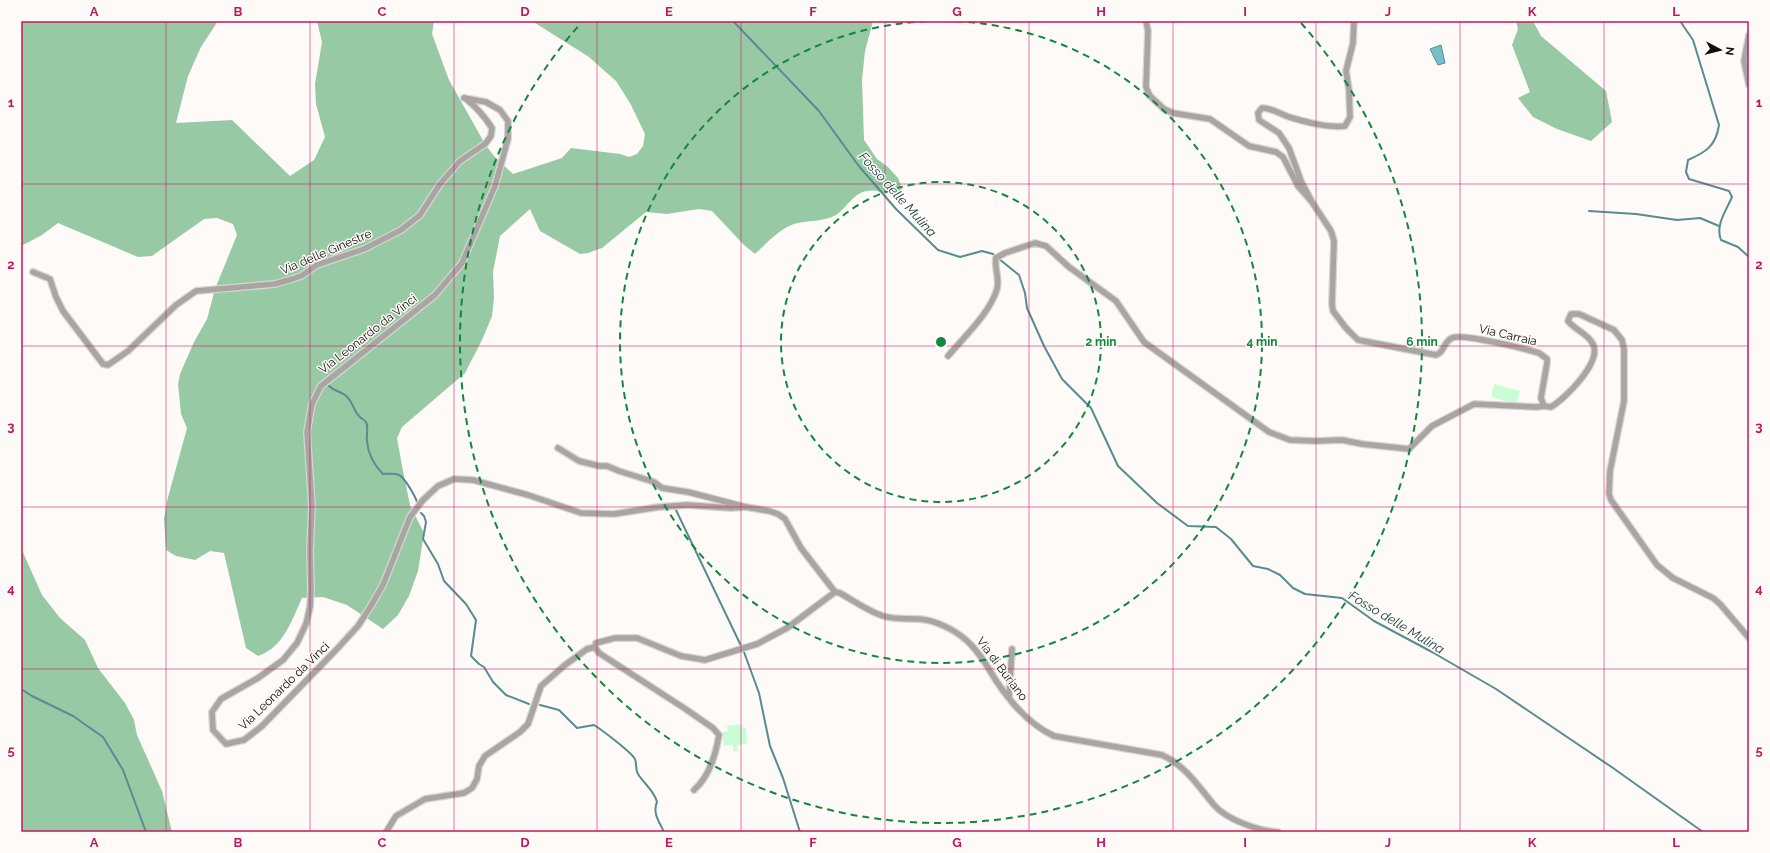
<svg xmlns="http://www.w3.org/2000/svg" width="1770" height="853" font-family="Raleway,sans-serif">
  <rect width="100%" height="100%" fill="#fefaf7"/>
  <path fill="#cafcd6" d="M 1494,384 L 1520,391 L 1516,404 L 1491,397 Z
    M 742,724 L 743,728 L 746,728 L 747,744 L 737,745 L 738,751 L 733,751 L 733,745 L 724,746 L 722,732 L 728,731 L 727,726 Z"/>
  <path fill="#97caa4" d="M 21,21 L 218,21 L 201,47 L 188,76 L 176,123 L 232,120 L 290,176 L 314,160 L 325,137 L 316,104 L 315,84 L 322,42 L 317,21 L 434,21 L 432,34 L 449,80 L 485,144 L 494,156 L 513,174 L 562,158 L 571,148 L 620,154 L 629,157 L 637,154 L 643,146 L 645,134 L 630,103 L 616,81 L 589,57 L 532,21 L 873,21 L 865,51 L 862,80 L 864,140 L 877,159 L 888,167 L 898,178 L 902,189 C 886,199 882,188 867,191 C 853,193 847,208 836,215 C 824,222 807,220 794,224 C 779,229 767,243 755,254 L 743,244 L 712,211 L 699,209 L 667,214 L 646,212 L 602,248 L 588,253 L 580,254 L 540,231 L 530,209 L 500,236 L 493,272 L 494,298 L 492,316 L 482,340 L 465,373 L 402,427 L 397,438 L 402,466 L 410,505 L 424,533 L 418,571 L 409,596 L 398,615 L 383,629 L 347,605 L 323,597 L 302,598 C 292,620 283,648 258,656 L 246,648 L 224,553 L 210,551 L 195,560 L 176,556 L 166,550 L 164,519 L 167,501 L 187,428 L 181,414 L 178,384 L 180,374 L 194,342 L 207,319 L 215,289 L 237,235 L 233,224 L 217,218 L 204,219 L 152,256 L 138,257 L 58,223 L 42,235 L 21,246 Z
    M 1516,21 L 1533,21 L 1541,36 L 1606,91 L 1612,122 L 1591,141 L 1557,129 L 1533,117 L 1518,98 L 1530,92 L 1512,45 L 1518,29 Z
    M 21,548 L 42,595 L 60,618 L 85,640 L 98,668 L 125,703 L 134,720 L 137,735 L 162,791 L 172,832 L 21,832 Z"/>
  <path fill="#76c1c9" stroke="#588c91" d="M 1441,45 L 1445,63 L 1438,65 L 1430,49 Z"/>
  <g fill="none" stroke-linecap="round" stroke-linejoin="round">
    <path stroke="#588c91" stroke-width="2" d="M 733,21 L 819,111 L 858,165 L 896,209 L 938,250 L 960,257 L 982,251 L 993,254 L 1019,275 L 1025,293 L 1027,308 L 1044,346 L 1062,379 L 1091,408 L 1118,466 L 1157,503 L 1188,526 L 1216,527 L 1231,539 L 1253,566 L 1268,569 L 1280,575 L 1293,588 L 1305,594 L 1342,598 L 1374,621 L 1432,652 L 1496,689 L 1613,768 L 1703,832
      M 1680,21 L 1693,40 L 1719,125 C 1716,146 1706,152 1688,160 L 1686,172 L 1689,179 L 1729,191 L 1732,197 C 1726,211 1715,225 1721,240 L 1738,247 L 1749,257
      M 1589,211 L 1636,214 L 1677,220 L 1700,218 L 1719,226
      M 329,386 C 334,391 340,391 345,395 C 353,401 353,410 359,416 C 361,419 364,419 366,422 C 369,428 366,434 367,441 C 368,454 374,465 383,474 C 389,474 394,473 399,475 C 405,478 415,496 417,502
      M 676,510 L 744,652 L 759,693 L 770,746 L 783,778 L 800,832
      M 421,513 L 424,516 L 426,522 L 423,539 L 438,564 L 444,581 L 466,604 L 476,620 L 471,656 L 479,664 L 484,667 L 493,682 L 506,695 L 529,704
      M 21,689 L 32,696 L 73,716 L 103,737 L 123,770 L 146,832
      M 540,705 L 559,710 L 577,728 L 594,725 C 602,730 631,752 635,759 C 637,764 635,769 638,774 C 644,784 654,790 657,802 C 652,813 660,823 664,832"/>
    <g stroke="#d8d5d2" stroke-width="8">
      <path id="street" d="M 1146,21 L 1148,31 L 1146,87 L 1150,96 L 1164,109 L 1173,113 L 1210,119 L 1249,146 L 1276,152 L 1283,157 L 1298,186 L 1312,202 L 1331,231 L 1334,241 L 1332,304 L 1333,311 L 1346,328 L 1358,340 L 1436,355 C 1445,352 1443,342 1452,338 C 1462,333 1526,349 1539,353 L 1547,359 L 1547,363 L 1541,398 L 1544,406 L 1551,407 C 1566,398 1602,362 1593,344 C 1587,333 1575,330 1568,321 L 1571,314 L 1579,314 L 1614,330 L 1622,340 L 1624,349 L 1624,401 L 1610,471 L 1609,494 L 1611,500 L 1657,565 L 1673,578 L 1713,598 L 1720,604 L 1749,638
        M 1749,35 L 1744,61 L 1749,85
        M 464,98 L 486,102 L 500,110 L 508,121 L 508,139 L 495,186 L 462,263 L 435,295 L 321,386 L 312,404 L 307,432 L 312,506 L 310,551 L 311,590 L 310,607 L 306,624 L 297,643 L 283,660 L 258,678 L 221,699 L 212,712 L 213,730 L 226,744 L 244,740 L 262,726 L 336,650 L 358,626 L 369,609 L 383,585 L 410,517 L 423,500 L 438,486 L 454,479 L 473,480 L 528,495 L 581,513 L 614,514 L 659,507 L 687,505 L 731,508 L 746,507
        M 1311,200 L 1301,181 L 1289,148 L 1279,133 L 1259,120 L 1258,113 L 1262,108 C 1272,108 1280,114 1289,117 C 1306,122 1327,128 1345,126 L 1350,117 L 1349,90 L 1346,71 L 1353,43 L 1354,21
        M 33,272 L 50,279 L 56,297 L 63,311 L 103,364 L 108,365 L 128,351 L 176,305 L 196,291 L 275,284 L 292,279 L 301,276 L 317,265 L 364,249 L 401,230 L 420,215 L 440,184 L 460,161 L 485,144 L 491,136 L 492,128 C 485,117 475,106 465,98
        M 948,356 C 964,337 990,313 997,289 C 1000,279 994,268 996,258 L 1005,253 L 1035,243 L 1046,246 L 1069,267 L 1116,301 L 1144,342 L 1269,432 L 1290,440 L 1315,441 L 1342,440 L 1362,444 L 1409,449 L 1432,426 L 1474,404 L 1537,407 L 1544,406
        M 558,448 L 579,461 L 599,466 L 607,466 L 619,471 L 654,482 L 662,488 L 688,492 L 746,507 L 769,511 L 778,514 L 785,519 L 801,548 L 835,592 L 840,593 C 854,601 868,611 883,616 C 895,620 907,618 919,619 C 935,620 955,630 966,640 C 979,651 988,668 997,682 C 1011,703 1030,725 1054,736 L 1162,755 C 1186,766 1198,786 1214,805 C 1227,820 1259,831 1278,832
        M 595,647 L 596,643 L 615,638 L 637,638 L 681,656 L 705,660 L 757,644 L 787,628 L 835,592
        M 595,647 L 599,653 L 684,708 L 713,728 L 719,735 C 716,753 709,777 694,790
        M 1009,698 L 1012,649
        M 386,832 L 396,816 L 425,799 L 464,793 L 472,788 L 477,779 L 479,766 L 485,756 L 520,732 L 528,724 L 541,686 L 565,665 L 587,649 L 595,647"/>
    </g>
    <use href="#street" stroke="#a8a5a3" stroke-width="5.5"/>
  </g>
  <path fill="none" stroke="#c2185b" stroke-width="1" stroke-opacity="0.55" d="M 166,21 L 166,832M 310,21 L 310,832M 454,21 L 454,832M 597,21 L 597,832M 741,21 L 741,832M 885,21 L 885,832M 1029,21 L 1029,832M 1173,21 L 1173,832M 1316,21 L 1316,832M 1460,21 L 1460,832M 1604,21 L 1604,832M 21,184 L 1749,184M 21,346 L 1749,346M 21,507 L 1749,507M 21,669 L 1749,669"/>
  <g fill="none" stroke="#128740" stroke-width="2" stroke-dasharray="7 5">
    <circle cx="941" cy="342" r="160"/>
    <path d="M944 21A321 321 0 1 1 938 21"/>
    <path d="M1301 23A481 481 0 1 1 581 23"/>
  </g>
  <g text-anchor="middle" stroke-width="3" stroke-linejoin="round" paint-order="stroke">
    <g font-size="12" fill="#12100f" stroke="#fefaf7">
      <text transform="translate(326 252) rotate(-23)" y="4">Via delle Ginestre</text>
      <text transform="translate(368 334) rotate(-38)" y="4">Via Leonardo da Vinci</text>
      <text transform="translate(1508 335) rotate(13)" y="4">Via Carraia</text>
      <text transform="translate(1002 669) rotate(53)" y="4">Via di Buriano</text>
      <text transform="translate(284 686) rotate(-44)" y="4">Via Leonardo da Vinci</text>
    </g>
    <g font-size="13" font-style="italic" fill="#13383b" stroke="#fefaf7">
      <text transform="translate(898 194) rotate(48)" y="5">Fosso delle Mulina</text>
      <text transform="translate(1397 622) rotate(31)" y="5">Fosso delle Mulina</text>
    </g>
  </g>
  <circle cx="941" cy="342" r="6" fill="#128740" stroke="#fefaf7" stroke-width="2"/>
  <g font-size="12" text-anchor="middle" font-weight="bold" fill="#128740" stroke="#fefaf7" stroke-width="3" stroke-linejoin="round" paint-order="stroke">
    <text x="1101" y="346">2 min</text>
    <text x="1262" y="346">4 min</text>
    <text x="1422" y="346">6 min</text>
  </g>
  <rect width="1770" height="853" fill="none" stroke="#fefaf7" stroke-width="44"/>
  <g transform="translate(1720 50) rotate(97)" stroke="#fefaf7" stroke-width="3" paint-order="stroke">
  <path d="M0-3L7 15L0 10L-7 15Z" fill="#12100f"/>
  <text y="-6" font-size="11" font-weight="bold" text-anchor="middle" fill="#12100f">N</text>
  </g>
  <rect x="22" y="22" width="1726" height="809" fill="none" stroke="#c2185b" stroke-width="1.5"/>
  <g font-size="13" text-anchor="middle" font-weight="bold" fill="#c2185b">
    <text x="94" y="16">A</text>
    <text x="238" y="16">B</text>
    <text x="382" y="16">C</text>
    <text x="525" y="16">D</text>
    <text x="669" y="16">E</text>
    <text x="813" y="16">F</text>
    <text x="957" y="16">G</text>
    <text x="1101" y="16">H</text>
    <text x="1245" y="16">I</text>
    <text x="1388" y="16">J</text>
    <text x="1532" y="16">K</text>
    <text x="1676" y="16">L</text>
    <text x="11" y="107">1</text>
    <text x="1759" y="107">1</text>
    <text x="11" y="269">2</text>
    <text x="1759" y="269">2</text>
    <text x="11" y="431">3</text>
    <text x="1759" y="431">3</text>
    <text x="11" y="593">4</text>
    <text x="1759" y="593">4</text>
    <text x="11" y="755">5</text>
    <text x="1759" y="755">5</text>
    <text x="94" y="847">A</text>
    <text x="238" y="847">B</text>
    <text x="382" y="847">C</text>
    <text x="525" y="847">D</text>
    <text x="669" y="847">E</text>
    <text x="813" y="847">F</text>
    <text x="957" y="847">G</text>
    <text x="1101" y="847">H</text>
    <text x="1245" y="847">I</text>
    <text x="1388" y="847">J</text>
    <text x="1532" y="847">K</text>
    <text x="1676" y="847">L</text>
  </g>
</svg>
